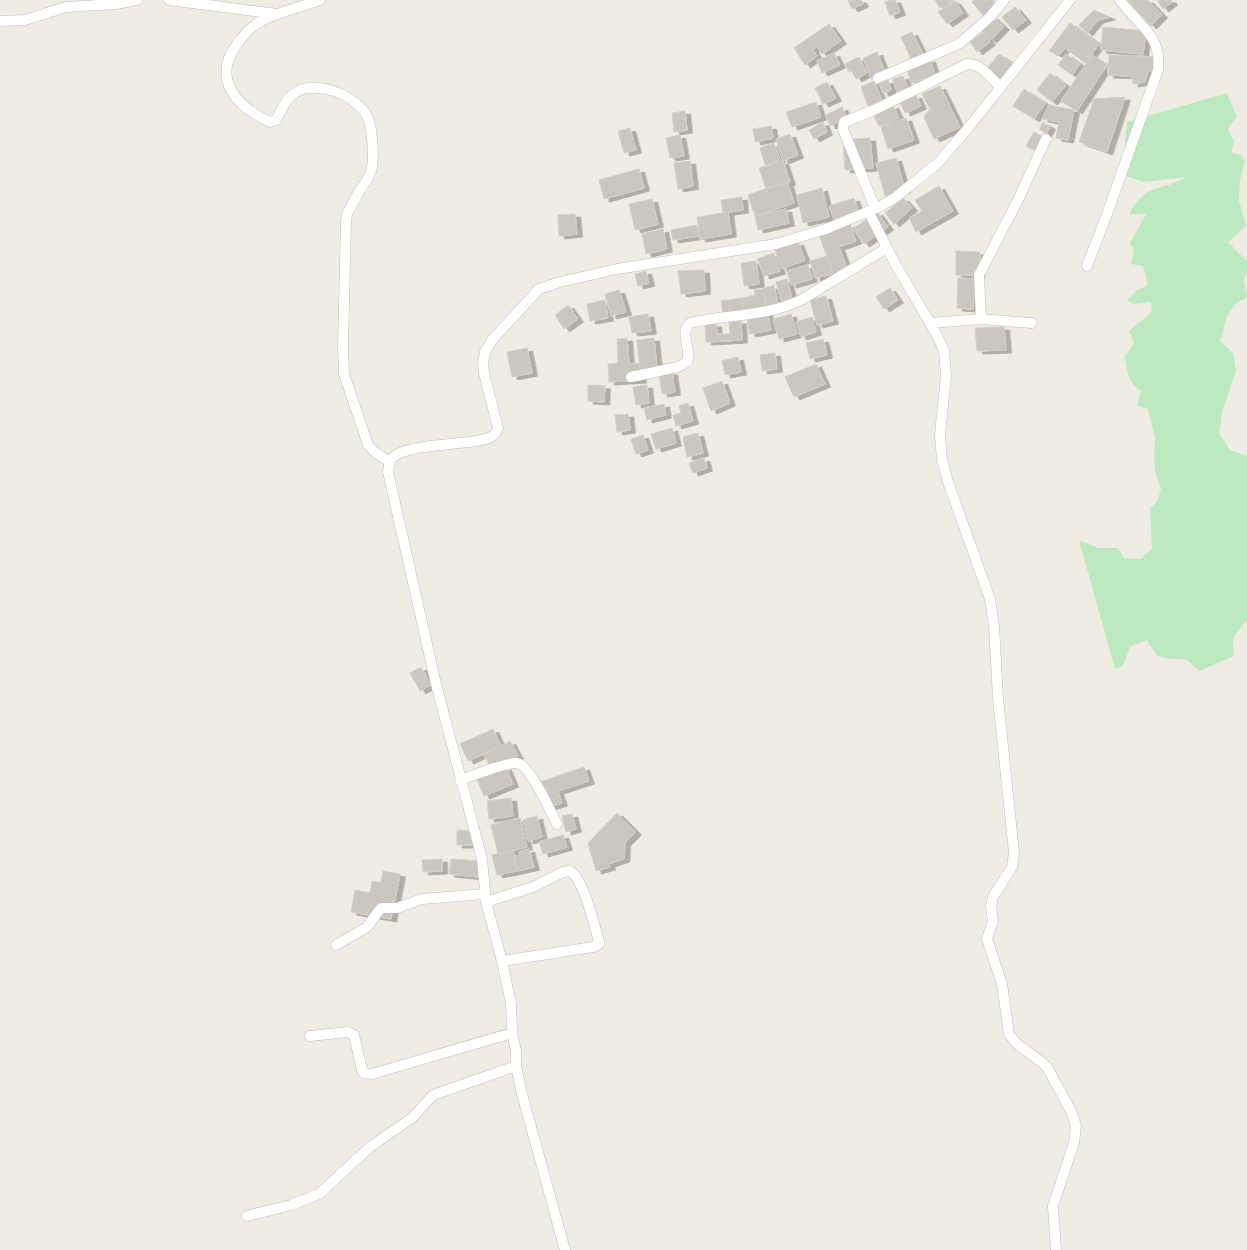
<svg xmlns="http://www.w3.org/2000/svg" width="1247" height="1250" font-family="'Fira Sans',sans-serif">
  <defs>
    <filter id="shadow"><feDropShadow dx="5.5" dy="3" stdDeviation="0" flood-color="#0004"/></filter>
  </defs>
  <rect width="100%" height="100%" fill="#efede3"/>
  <path fill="#bde9c1" d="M 1227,93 L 1237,116 L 1228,129 L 1234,141 L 1231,153 L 1241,155 L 1245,161 L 1240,180 L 1239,201 L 1246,226 L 1228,242 L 1247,261 L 1247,271 L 1244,281 L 1247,298 L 1237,302 L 1227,316 L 1220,341 L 1233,353 L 1236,371 L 1222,413 L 1219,434 L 1230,450 L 1247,456 L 1247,620 L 1233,638 L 1234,656 L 1199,671 L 1187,660 L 1166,658 L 1157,656 L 1147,640 L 1130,647 L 1123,666 L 1115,669 L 1079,540 L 1098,548 L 1118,548 L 1124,558 L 1141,559 L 1152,549 L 1150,508 L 1157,501 L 1161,490 L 1155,470 L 1154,457 L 1155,438 L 1148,409 L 1137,405 L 1141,391 C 1128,383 1127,372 1125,357 L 1134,343 L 1129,331 L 1152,312 L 1151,302 L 1133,304 L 1127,300 L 1136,291 L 1148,285 L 1143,266 L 1131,264 L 1134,251 L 1130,243 L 1146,214 L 1129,214 C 1147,181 1160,193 1186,177 L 1144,182 L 1122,175 L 1127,122 Z"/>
  <path fill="#cac7c0" stroke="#d4d0c1" filter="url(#shadow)" d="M 848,0 L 861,0 L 863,4 L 852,9 Z
    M 890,0 L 895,0 L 900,12 L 890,16 L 885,2 Z
    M 935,0 L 953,0 L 953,1 L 940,8 Z
    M 975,0 L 995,0 L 993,2 L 996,6 L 984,16 L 972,2 Z
    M 1127,0 L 1148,0 L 1162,15 L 1151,26 Z
    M 1157,0 L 1171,0 L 1172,2 L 1163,9 Z
    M 955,1 L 963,13 L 947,24 L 938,12 Z
    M 1015,7 L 1026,20 L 1013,30 L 1002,17 Z
    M 1094,10 L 1110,17 L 1098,20 L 1087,33 L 1079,25 Z
    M 992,16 L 1004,27 L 991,40 L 980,29 Z
    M 1070,23 L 1099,44 L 1085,63 L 1065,48 L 1059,55 L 1049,51 Z
    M 829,24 L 841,41 L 822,54 L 817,47 L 813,50 L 817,56 L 805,65 L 794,48 Z
    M 1103,27 L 1146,31 L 1143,54 L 1101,50 Z
    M 912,32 L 923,54 L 911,59 L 901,37 Z
    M 983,32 L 990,42 L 977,52 L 970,42 Z
    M 877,52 L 885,72 L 871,78 L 863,58 Z
    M 834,53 L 840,65 L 822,73 L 817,61 Z
    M 999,54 L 1013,64 L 999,82 L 985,71 Z
    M 1066,54 L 1080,64 L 1072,75 L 1058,65 Z
    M 1092,55 L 1107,65 L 1077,111 L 1061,101 Z
    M 1109,55 L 1157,57 L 1156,73 L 1149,70 L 1145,82 L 1133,84 L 1132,76 L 1108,75 Z
    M 859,57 L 867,73 L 856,79 L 852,71 L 849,72 L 845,64 Z
    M 930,59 L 935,75 L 911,83 L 906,66 Z
    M 1050,73 L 1066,85 L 1052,102 L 1037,90 Z
    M 903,76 L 908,88 L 897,92 L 893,79 Z
    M 888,80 L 891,90 L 883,93 L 879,83 Z
    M 874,81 L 882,101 L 868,106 L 861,87 Z
    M 827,82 L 836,98 L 823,104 L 815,88 Z
    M 940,86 L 960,127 L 934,139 L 924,117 L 930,109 L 922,94 Z
    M 1024,89 L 1045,103 L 1034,119 L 1013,106 Z
    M 916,95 L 921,106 L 905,113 L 900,102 Z
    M 1125,97 L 1107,152 L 1079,142 L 1094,99 Z
    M 816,102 L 821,117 L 792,127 L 786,112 Z
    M 893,105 L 899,118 L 879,126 L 873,114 Z
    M 1049,105 L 1074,110 L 1068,140 L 1056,138 L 1059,122 L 1042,119 Z
    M 842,107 L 847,118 L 830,126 L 826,115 Z
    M 685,111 L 687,130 L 674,132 L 672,113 Z
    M 906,118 L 914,140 L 888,149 L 881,127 Z
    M 823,122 L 827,132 L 814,139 L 809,130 Z
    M 1043,122 L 1050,127 L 1046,134 L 1039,129 Z
    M 771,126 L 773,138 L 755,142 L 753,129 Z
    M 630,128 L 636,150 L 624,153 L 618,131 Z
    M 1034,132 L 1045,138 L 1037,152 L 1026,146 Z
    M 790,134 L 798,155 L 783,161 L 776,139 Z
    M 680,135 L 684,156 L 670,158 L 666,138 Z
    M 870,138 L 873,168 L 845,170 L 843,140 Z
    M 774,143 L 780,160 L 765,165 L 760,148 Z
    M 896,158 L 905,190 L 885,196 L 876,163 Z
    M 690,161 L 693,186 L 678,189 L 674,163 Z
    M 783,161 L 790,182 L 766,189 L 759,168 Z
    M 639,169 L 644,188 L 604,199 L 599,180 Z
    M 787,181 L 794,203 L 755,216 L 748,195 Z
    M 939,186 L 953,211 L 916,232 L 909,218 L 922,211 L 915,200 Z
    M 822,188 L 829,217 L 803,223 L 797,195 Z
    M 742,197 L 743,210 L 723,213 L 721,200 Z
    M 854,198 L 858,211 L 834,219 L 829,206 Z
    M 903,198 L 912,208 L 894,224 L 885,213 Z
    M 652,199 L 658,224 L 635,230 L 629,204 Z
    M 786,209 L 789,223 L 758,230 L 755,216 Z
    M 728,212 L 731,234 L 700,239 L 697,217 Z
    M 877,212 L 888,227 L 864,244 L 853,229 Z
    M 575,214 L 577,234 L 559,236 L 558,215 Z
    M 850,224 L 856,241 L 839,247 L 847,269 L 833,274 L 819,235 Z
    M 697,225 L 699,236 L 673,240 L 671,230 Z
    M 663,229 L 667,249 L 646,254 L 642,234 Z
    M 798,242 L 805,260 L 782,269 L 775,250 Z
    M 956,251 L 980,252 L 979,275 L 956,275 Z
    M 774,253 L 780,271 L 764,276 L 757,259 Z
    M 827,256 L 832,274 L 815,278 L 810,261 Z
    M 756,261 L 759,284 L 744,286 L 741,263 Z
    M 808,265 L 812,279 L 791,285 L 787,271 Z
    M 704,270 L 705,291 L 681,294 L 678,271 Z
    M 646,271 L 649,283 L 638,286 L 635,274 Z
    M 958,278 L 975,279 L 973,309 L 957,308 Z
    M 787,279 L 792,299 L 781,301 L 776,282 Z
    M 774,285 L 778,304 L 767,306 L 762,289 Z
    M 890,288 L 898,300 L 884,309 L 876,297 Z
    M 762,289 L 766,308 L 744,312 L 742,298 L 755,295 L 754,290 Z
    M 619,290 L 626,312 L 611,316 L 605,294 Z
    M 826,296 L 833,321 L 817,325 L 810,300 Z
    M 742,298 L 744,312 L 723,315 L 721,301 Z
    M 605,300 L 608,318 L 590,321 L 587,304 Z
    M 568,305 L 578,319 L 564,329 L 555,315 Z
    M 767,311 L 771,330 L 750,334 L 746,315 Z
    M 648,314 L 651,331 L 632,333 L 629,317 Z
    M 791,314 L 797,334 L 779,339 L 773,319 Z
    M 812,317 L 816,332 L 801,337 L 796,322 Z
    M 729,321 L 741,321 L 742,340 L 706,342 L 705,324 L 716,324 L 717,334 L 730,334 Z
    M 1004,327 L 1006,350 L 977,351 L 975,328 Z
    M 627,338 L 629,364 L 640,363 L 641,380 L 609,382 L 608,364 L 618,363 L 617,339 Z
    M 654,338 L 657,368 L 640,369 L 637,340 Z
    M 823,339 L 827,355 L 810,359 L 806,343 Z
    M 527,348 L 532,373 L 512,377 L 507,352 Z
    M 775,353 L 777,369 L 762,371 L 760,355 Z
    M 738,357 L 741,372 L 725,375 L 722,361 Z
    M 816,364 L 825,384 L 794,397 L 785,377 Z
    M 672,372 L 675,392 L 662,394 L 659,373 Z
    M 722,381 L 730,403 L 711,411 L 703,388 Z
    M 588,385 L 605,386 L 604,402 L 588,401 Z
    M 647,385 L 649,403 L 636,405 L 633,387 Z
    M 688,403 L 693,421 L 676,426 L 673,415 L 681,413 L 679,406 Z
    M 664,404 L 666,415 L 647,420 L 644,408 Z
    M 628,414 L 630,430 L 617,432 L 615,415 Z
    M 672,428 L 676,443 L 656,449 L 651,434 Z
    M 698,433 L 703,453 L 687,457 L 683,437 Z
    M 643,435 L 648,450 L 636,454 L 631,439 Z
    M 704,458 L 707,468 L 693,473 L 689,463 Z
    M 421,667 L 431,685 L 420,691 L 410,673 Z
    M 493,729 L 501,746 L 468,761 L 460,744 Z
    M 510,741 L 518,756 L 492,770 L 484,755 Z
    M 506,767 L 513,784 L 484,796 L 477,779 Z
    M 584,767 L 589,781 L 558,791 L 562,803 L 549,807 L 540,782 Z
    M 511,798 L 513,816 L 489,819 L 487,801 Z
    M 617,813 L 636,832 L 625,843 L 624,859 L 609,864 L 610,867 L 596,871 L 588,843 Z
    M 572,814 L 576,829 L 566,832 L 562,816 Z
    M 537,816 L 542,837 L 528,841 L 523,820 Z
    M 520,818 L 527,847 L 498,854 L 491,825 Z
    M 457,830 L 473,831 L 473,845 L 457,845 Z
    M 563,835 L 567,847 L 543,854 L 539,842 Z
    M 529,849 L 534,867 L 517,871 L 513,857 L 520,855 L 519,852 Z
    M 513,850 L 517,871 L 497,875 L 492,855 Z
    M 442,859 L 442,871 L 423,872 L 422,860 Z
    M 451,859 L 480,861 L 479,877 L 449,874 Z
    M 383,871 L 400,874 L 391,919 L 351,912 L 355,890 L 370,893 L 372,881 L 381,883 Z"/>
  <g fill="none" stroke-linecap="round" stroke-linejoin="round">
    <g stroke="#bbbdc3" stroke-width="11">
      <path id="street" d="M 169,0 L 277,14
        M 320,0 C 299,8 275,12 255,25 C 248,29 242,38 237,44 C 211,79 237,107 270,122 L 276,120 C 282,111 283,102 292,95 C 312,77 358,95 368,118 C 372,128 375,160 371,171 C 369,178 364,184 360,190 C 355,198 352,206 347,214 L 346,222 L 343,346 L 344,374 L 368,445 L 376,453 L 390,462
        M 0,21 L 25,20 L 66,7 L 116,4 L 137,0
        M 878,78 L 959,44 L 990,17 L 1004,0
        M 875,208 L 845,134 L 843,129 L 844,122 L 874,110 L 967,64 C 981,63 991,78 1000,87
        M 868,211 L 897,267 L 937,335 L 944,351 L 946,375 L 940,435 L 942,459 L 948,482 L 990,599 L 994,626 L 998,698 L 1014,853 L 1012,867 L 993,897 L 991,906 L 993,921 L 987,939 L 1002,984 L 1009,1034 L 1017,1044 L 1043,1063 L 1048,1069 L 1072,1113 L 1076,1126 L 1074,1143 L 1053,1206 L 1056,1250
        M 1087,266 L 1106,217 L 1158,70 C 1162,34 1138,26 1120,0
        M 981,319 L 979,275 L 1018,200 L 1046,139
        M 930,323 L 981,319 L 1032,323
        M 631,377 L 678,367 L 687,362 C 692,350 679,332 690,323 C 727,314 766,317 801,300 L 887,248
        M 460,780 C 473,776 505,762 517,763 C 530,765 551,812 557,824
        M 486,902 L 533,887 L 563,872 L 570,871 C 584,879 594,925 599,941 L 599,944 L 593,947 L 502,961
        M 336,945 L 367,927 L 381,908 L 397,908 L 422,899 L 485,894
        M 310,1036 L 348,1032 L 354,1035 L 362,1070 L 364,1073 L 372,1074 L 512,1033
        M 247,1216 L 291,1205 L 319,1194 L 370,1147 L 412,1118 L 433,1095 L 516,1066
        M 565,1250 L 522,1094 L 516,1066 L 516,1051 L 512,1033 L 511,1004 L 502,961 L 486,902 L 482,859 L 436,684 L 388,472 C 389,469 389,464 390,461 C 401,441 471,447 491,437 C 495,435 497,431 498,428 L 484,373 L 483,363 L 485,352 L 492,340 L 539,289 L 560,282 L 617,269 L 776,244 L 826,229 L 879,207 L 896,197 L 938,163 L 969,127 L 1070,0"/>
    </g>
    <use href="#street" stroke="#fff" stroke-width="10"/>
  </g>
</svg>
